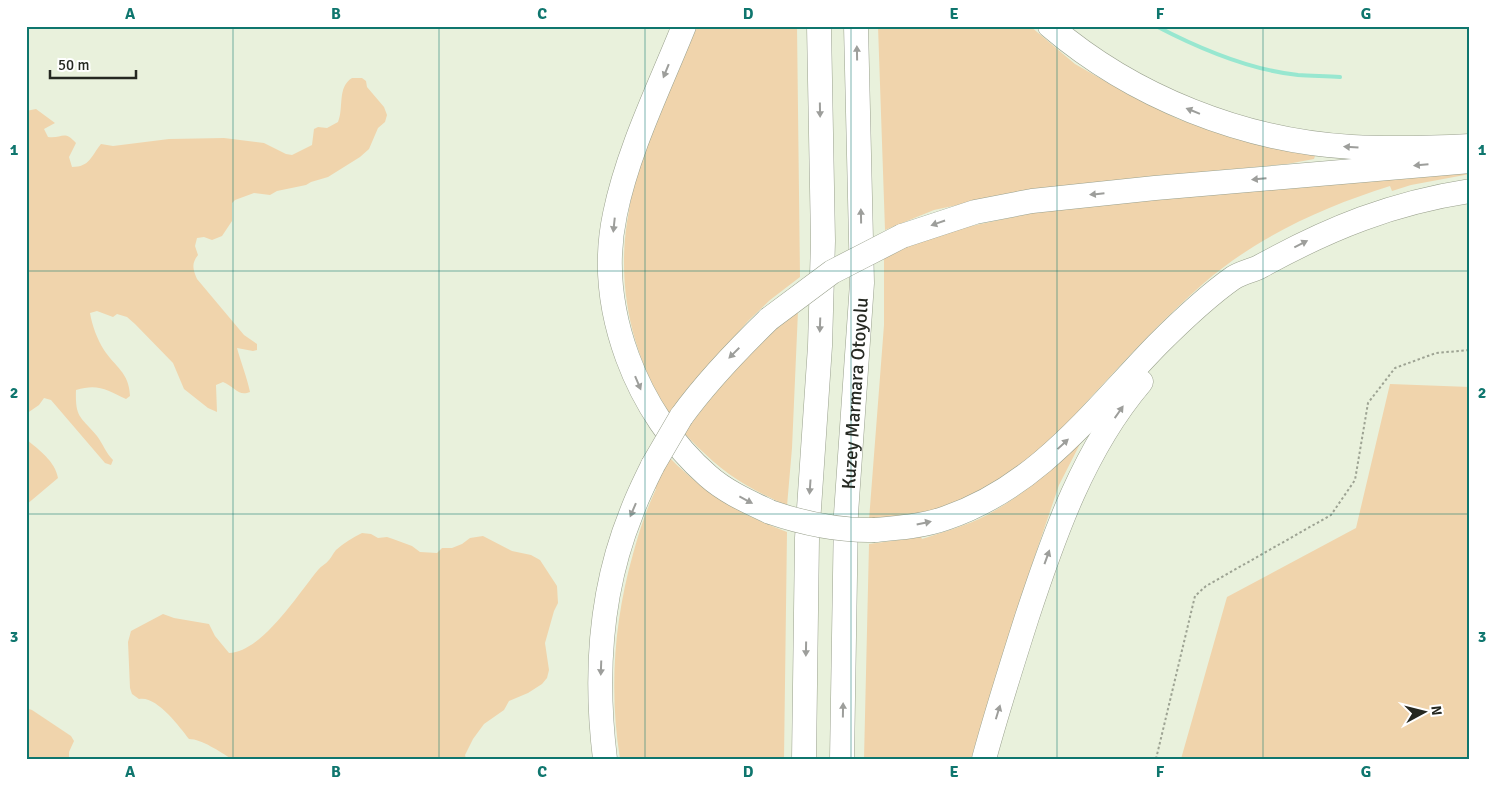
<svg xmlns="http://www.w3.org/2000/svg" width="1496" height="785" font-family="Signika,sans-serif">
  <rect width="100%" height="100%" fill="#e9f1dc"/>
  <path fill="#f0d4ac" d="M 697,26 L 797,26 L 800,277 L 770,300 L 748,321 L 669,413 C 632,356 617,289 627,222 C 629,212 630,202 632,192 C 649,135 674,81 697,26 Z
    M 878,26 L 1030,26 L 1075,64 L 1131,96 L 1178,119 L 1227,135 L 1275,148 L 1310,152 L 1315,156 L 1314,159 L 1287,164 L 1116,180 L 1024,191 L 934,210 L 885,230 Z
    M 352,78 L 362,78 L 366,81 L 367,87 L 384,107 L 387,115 L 385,122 L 378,128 L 369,149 L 360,157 L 328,177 L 311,182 L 306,185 L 277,191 L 270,195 L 254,193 L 235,200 L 232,203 L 232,221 L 222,236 L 212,240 L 204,237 L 197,238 L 195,246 L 198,255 C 191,264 193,269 197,279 L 244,335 L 257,344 L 257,350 L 253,351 L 237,348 C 241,363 247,377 250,392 C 238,397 234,386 223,382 L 216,385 L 217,412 L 208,408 L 184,389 L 173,363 L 135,324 L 127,317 L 117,314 L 113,317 L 97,311 L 90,313 C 92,325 97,339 104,350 C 115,367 129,372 130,396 L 126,399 C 107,390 98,383 76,390 C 75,419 81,416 97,436 C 103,444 106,453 113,460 L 111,465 L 105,463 L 51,400 L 44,398 L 39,405 L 26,414 L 26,111 L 36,109 L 55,123 L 44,129 L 48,137 C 62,139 64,129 76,143 L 69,157 L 72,167 C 90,167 91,156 101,144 L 113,146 L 169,139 L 224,138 L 264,143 L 286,154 L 292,155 L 312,145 L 314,129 L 318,127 L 327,128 L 338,122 C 344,108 337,87 352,78 Z
    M 1470,170 L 1470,174 L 1411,185 L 1392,191 L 1390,186 C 1323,207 1257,237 1204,283 C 1164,318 1128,357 1092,396 C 1078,411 1064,428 1049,443 C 1023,469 982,494 947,506 C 921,514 895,517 869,520 L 884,325 L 884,258 L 903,247 L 962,228 L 1056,208 Z
    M 798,311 L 792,448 L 787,506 C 774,499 759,493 746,485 C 722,471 702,452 684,433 L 743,356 Z
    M 1390,384 L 1470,387 L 1470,759 L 1181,759 L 1227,597 L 1356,528 Z
    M 26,439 C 39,450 55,461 58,478 L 26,505 Z
    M 1081,442 L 1059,485 L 1022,594 L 971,759 L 864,759 L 869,544 L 921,537 L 922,539 C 943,532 966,526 987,515 C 1022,496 1052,470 1081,442 Z
    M 669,457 C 704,493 741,515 787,532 L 784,759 L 620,759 C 609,690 614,621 633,554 C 639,532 646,510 656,489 L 654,488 Z
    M 362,533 L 371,534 L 378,538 L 387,537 L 393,539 L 412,546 L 420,552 L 437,553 L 442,548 L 452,548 L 462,544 L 470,538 L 483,536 L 512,551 L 531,555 L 540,560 L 557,586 L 558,603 L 554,611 L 545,643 L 549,670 L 547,678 L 542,684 L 528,693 L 509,701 L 504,710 L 484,724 L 473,739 L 465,755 L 466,759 L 232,759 C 220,752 202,739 189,739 C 179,726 156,695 139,699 L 132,694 L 130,688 L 128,642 L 131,631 L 163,614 L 174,618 L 209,624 L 215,636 L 229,653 C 262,652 298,594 318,570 C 321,566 326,564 329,560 C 332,557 333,553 336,550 C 344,543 352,538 362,533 Z
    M 26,708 L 32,710 L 71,736 L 74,741 L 69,752 L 69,759 L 26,759 Z"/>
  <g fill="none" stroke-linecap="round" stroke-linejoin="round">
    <path stroke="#98e7d0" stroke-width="4" d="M 1156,26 C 1198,48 1250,70 1298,75 C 1312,76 1326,76 1340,77"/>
    <g stroke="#99a08d" stroke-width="25">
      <g id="motorway">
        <path d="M 684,26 C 660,86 628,150 615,214 C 595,308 637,414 708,476 C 726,492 749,502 770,512"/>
        <path d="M 1050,26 C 1133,97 1244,141 1352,147 C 1391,149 1431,148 1470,146"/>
        <path d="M 902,236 L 975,212 L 1032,201 L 1155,188 L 1470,161"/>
        <path d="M 681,417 C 707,381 737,350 769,319"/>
        <path d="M 875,530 C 899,528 924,526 946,518 C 1037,487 1092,412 1157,345 C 1180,322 1206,297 1233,278 C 1242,272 1252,271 1261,266 C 1330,228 1392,203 1470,191"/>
        <path d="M 605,759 C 595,677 600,591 631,514 C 637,497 645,481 653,465"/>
        <path d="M 804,759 L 807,538 L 820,346 L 823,241 L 819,26"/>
        <path id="s1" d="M 842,759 L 846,514 L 862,283 L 856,26"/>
        <path d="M 984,759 C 997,711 1012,664 1027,617 C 1054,535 1084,449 1141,382"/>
      </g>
    </g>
    <path stroke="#9da393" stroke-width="2" stroke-dasharray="2.5 2.5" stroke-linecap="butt" d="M 1156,759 L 1195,596 L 1206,586 L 1331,515 L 1355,480 L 1368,403 L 1395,368 L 1436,353 L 1470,350"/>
    <use href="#motorway" stroke="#fff" stroke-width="24"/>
    <g stroke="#99a08d" stroke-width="25" stroke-linecap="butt">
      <path id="motorway-bridge" d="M 769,319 L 832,272 L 902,236
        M 653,465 L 681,417
        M 770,512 C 805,524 838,531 875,530"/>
    </g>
    <use href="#motorway-bridge" stroke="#fff" stroke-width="24"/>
  </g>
  <defs><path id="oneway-solid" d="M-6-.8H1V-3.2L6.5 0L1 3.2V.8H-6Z" transform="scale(1.25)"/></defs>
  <g fill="#9d9e9b">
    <use href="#oneway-solid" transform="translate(857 53) rotate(-91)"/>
    <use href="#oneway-solid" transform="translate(666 71) rotate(112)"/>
    <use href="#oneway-solid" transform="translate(820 110) rotate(89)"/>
    <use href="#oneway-solid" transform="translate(1193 111) rotate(-158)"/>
    <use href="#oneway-solid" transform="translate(1351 147) rotate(-176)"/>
    <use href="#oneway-solid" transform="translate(1421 165) rotate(175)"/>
    <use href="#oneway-solid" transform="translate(1259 179) rotate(175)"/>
    <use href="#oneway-solid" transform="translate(1097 194) rotate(174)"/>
    <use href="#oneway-solid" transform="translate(861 216) rotate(-91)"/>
    <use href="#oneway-solid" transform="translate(938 223) rotate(161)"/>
    <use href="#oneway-solid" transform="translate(614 225) rotate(96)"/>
    <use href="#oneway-solid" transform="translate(1301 244) rotate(-27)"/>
    <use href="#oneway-solid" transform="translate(820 325) rotate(92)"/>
    <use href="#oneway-solid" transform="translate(734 353) rotate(135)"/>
    <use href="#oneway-solid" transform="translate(638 383) rotate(67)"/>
    <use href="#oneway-solid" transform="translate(1119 412) rotate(-55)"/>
    <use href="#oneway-solid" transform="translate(1063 444) rotate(-43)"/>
    <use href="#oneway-solid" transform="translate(810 487) rotate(94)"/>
    <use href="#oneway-solid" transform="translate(746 500) rotate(28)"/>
    <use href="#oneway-solid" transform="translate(633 510) rotate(113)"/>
    <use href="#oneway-solid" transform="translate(924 523) rotate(-12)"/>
    <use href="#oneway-solid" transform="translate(1047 557) rotate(-70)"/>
    <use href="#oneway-solid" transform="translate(806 649) rotate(91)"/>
    <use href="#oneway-solid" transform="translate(601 668) rotate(92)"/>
    <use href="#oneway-solid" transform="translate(843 710) rotate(-89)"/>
    <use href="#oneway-solid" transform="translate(998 712) rotate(-73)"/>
  </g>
  <path fill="none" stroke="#0f766e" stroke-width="1" stroke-opacity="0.55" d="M 233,26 L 233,759M 439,26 L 439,759M 645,26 L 645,759M 851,26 L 851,759M 1057,26 L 1057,759M 1263,26 L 1263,759M 26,271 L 1470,271M 26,514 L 1470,514"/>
  <g text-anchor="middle" stroke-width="5" stroke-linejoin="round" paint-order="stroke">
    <g font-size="19" fill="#252821" stroke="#fff">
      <text dy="7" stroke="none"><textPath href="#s1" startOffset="366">Kuzey Marmara Otoyolu</textPath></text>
    </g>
  </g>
  <rect width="1496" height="785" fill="none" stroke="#ffffff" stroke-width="55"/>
  <g transform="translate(1424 712) rotate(83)" stroke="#ffffff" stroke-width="4" paint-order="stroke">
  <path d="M0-4L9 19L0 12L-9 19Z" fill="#252821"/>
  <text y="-8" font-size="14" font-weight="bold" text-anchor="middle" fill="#252821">N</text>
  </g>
  <path d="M50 70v8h86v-8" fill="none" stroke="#252821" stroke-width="2.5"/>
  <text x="58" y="70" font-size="15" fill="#252821" stroke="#ffffff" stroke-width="4" paint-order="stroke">50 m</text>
  <rect x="28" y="28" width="1440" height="730" fill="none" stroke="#0f766e" stroke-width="2"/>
  <g font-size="16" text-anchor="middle" font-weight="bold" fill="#0f766e">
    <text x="130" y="19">A</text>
    <text x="336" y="19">B</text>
    <text x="542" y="19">C</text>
    <text x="748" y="19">D</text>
    <text x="954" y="19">E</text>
    <text x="1160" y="19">F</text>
    <text x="1366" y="19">G</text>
    <text x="14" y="155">1</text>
    <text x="1482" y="155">1</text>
    <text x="14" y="398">2</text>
    <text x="1482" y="398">2</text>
    <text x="14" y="642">3</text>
    <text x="1482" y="642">3</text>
    <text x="130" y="777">A</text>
    <text x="336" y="777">B</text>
    <text x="542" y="777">C</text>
    <text x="748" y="777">D</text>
    <text x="954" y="777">E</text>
    <text x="1160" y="777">F</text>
    <text x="1366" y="777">G</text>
  </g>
</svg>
